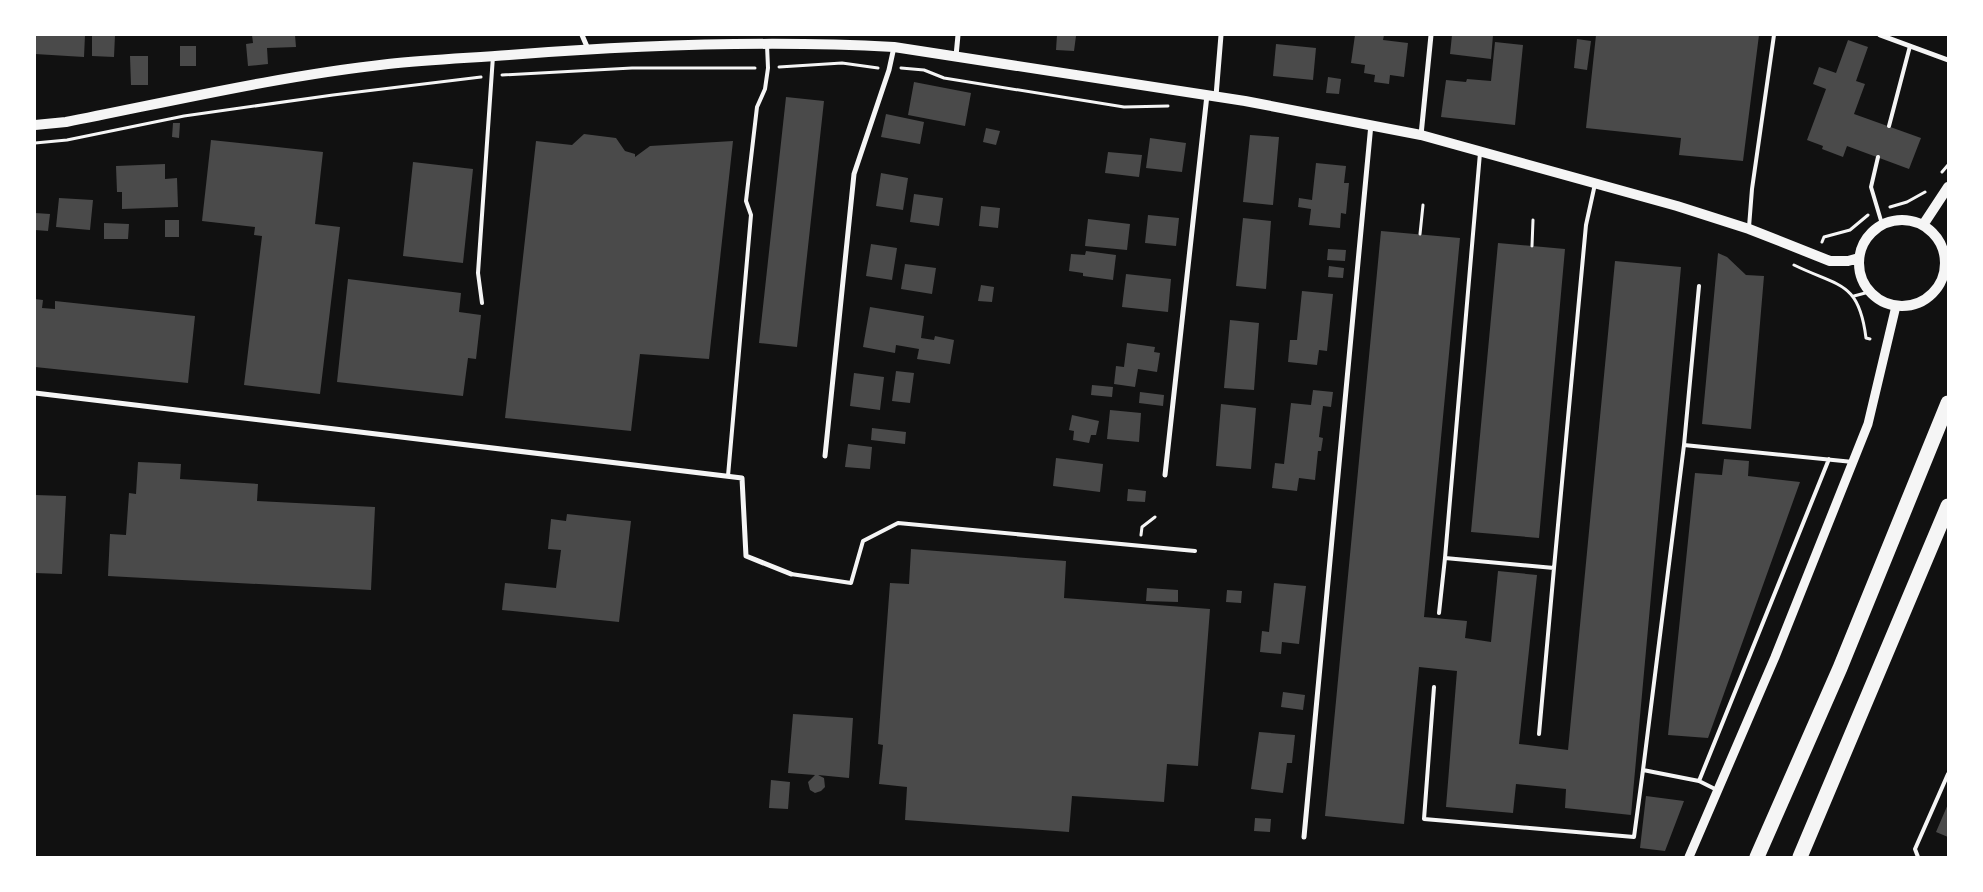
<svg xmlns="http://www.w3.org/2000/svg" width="1983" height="892" font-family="'Alegreya Sans',sans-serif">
  <rect width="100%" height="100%" fill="#111"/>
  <path fill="#4a4a4a" d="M 36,35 L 85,35 L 84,57 L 35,54 Z
    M 92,35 L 115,35 L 114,57 L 92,56 Z
    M 252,35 L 295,35 L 296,47 L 267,48 L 268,64 L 248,66 L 246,44 L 253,43 Z
    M 1057,35 L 1076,36 L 1074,51 L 1056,50 Z
    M 1355,35 L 1384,35 L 1383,40 L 1408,43 L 1404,77 L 1390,75 L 1389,84 L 1374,82 L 1375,75 L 1364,73 L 1365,65 L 1351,63 Z
    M 1452,35 L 1493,35 L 1491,59 L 1450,54 Z
    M 1596,35 L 1759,35 L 1743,161 L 1679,155 L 1681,138 L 1586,128 Z
    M 1577,39 L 1591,41 L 1587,70 L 1574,68 Z
    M 1848,40 L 1868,47 L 1856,81 L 1865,84 L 1854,114 L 1921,138 L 1909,169 L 1847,146 L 1843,157 L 1822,149 L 1823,146 L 1807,140 L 1826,89 L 1813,84 L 1819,67 L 1836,73 Z
    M 1495,42 L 1523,45 L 1515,125 L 1441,117 L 1446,80 L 1466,82 L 1467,79 L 1491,81 Z
    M 1276,44 L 1316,48 L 1313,80 L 1273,76 Z
    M 180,46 L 196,46 L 196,66 L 180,66 Z
    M 130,56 L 148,56 L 148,85 L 131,85 Z
    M 1328,77 L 1341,79 L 1339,94 L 1326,93 Z
    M 914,82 L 971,93 L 965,126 L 908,115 Z
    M 786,97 L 824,101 L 797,347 L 759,343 Z
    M 886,114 L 924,122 L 920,144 L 881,137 Z
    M 173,123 L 180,123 L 179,138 L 172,137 Z
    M 986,128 L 1000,131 L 996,145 L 983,142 Z
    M 584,134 L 616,138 L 625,151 L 635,154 L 635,157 L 650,146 L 733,141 L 709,359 L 640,354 L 631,431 L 505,418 L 536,141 L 572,145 Z
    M 1250,135 L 1279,137 L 1273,205 L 1243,202 Z
    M 1150,138 L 1186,143 L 1182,172 L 1146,168 Z
    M 211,140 L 323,152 L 315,224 L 340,227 L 320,394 L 244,385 L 262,236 L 254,235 L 255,227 L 202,221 Z
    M 1108,152 L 1142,155 L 1139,177 L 1105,173 Z
    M 413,162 L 473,169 L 463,263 L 403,256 Z
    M 1316,163 L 1346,166 L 1344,183 L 1349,183 L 1346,214 L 1341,213 L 1340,228 L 1309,225 L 1311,209 L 1298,207 L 1299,198 L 1312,200 Z
    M 165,164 L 165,179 L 177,178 L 178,207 L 122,209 L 122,192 L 117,192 L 116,166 Z
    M 881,173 L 908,178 L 903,210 L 876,206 Z
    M 914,194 L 943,198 L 939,226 L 910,222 Z
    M 59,198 L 93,200 L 90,230 L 56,227 Z
    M 981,206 L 1000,208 L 998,228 L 979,226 Z
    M 35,213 L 50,214 L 48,231 L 35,230 Z
    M 1148,215 L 1179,218 L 1176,246 L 1145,243 Z
    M 1243,218 L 1271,221 L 1266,289 L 1236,286 Z
    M 1088,219 L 1130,224 L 1127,250 L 1085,246 Z
    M 165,220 L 179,220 L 179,237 L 165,237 Z
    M 104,223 L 129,224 L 128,239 L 104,239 Z
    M 1381,231 L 1460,238 L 1424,617 L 1467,621 L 1465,638 L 1491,642 L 1498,571 L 1537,575 L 1519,744 L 1568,750 L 1615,261 L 1681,267 L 1631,815 L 1565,808 L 1566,789 L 1516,784 L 1513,813 L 1446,807 L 1457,671 L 1419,667 L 1404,824 L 1325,816 Z
    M 1498,243 L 1565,249 L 1539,538 L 1471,532 Z
    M 871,244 L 897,248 L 892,280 L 866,276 Z
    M 1328,249 L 1346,250 L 1345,261 L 1327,260 Z
    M 1086,251 L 1116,255 L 1113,280 L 1083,276 L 1083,273 L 1069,271 L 1071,254 L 1085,255 Z
    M 1718,253 L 1727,257 L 1746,275 L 1764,276 L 1751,429 L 1702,424 Z
    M 905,264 L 936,268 L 932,294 L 901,289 Z
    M 1329,266 L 1344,268 L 1343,278 L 1328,277 Z
    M 1126,274 L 1171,279 L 1168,312 L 1122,307 Z
    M 348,279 L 461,293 L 459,312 L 481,315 L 476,359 L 468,358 L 463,396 L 337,382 Z
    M 981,285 L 994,287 L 992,302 L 978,301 Z
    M 1302,291 L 1333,294 L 1327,351 L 1319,350 L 1317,365 L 1288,362 L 1290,340 L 1297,340 Z
    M 35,299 L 43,300 L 42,308 L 55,309 L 55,301 L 195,316 L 188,383 L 35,367 Z
    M 870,307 L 924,316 L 921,338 L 934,340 L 935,336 L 954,340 L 950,364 L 917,359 L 919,349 L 896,345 L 895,353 L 863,347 Z
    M 1230,320 L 1259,323 L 1254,390 L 1224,388 Z
    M 1127,343 L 1155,347 L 1154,352 L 1160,353 L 1157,372 L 1138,369 L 1135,387 L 1114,384 L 1116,366 L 1124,367 Z
    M 896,371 L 914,373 L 910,403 L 892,401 Z
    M 854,373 L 884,377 L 880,410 L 850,406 Z
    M 1092,385 L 1113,387 L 1112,397 L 1091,395 Z
    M 1313,390 L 1333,392 L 1331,407 L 1323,406 L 1319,437 L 1323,438 L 1321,451 L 1318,451 L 1315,480 L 1299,478 L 1297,491 L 1272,488 L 1275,463 L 1284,464 L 1291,403 L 1311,405 Z
    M 1140,392 L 1164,395 L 1163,406 L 1139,403 Z
    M 1221,404 L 1256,408 L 1251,469 L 1216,466 Z
    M 1110,410 L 1141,413 L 1139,442 L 1107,439 Z
    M 1072,415 L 1099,421 L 1096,435 L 1091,435 L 1089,443 L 1073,440 L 1074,431 L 1069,430 Z
    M 872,428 L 906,432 L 905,444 L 871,440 Z
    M 848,444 L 872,447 L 870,469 L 845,467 Z
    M 1056,458 L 1103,464 L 1100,492 L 1053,486 Z
    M 1724,459 L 1749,461 L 1748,476 L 1800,482 L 1708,738 L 1668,735 L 1695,473 L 1722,475 Z
    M 138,462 L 181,464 L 180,479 L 258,484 L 257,501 L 375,507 L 371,590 L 108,576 L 110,534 L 126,535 L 129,493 L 136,494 Z
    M 1128,489 L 1146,491 L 1145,502 L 1127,501 Z
    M 35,495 L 66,496 L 62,574 L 35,573 Z
    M 567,514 L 631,521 L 619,622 L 502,610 L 505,583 L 556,588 L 561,550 L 548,549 L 551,519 L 566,521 Z
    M 911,549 L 1066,561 L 1064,598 L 1210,609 L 1198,766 L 1167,764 L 1164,802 L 1072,796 L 1069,832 L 905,820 L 907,787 L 879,784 L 883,745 L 878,744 L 890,583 L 909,584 Z
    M 1274,583 L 1306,586 L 1299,644 L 1282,642 L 1281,654 L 1260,652 L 1262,631 L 1269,632 Z
    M 1147,588 L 1178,590 L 1178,602 L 1146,601 Z
    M 1227,590 L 1242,591 L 1241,603 L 1226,602 Z
    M 1283,692 L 1305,695 L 1303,710 L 1281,707 Z
    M 793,714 L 853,718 L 849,778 L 818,775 L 824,778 L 825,787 L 821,791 L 815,793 L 810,790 L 808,782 L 815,775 L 788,773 Z
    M 1259,732 L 1295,735 L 1292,763 L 1287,763 L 1283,793 L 1251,789 Z
    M 771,780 L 790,782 L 788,809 L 769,808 Z
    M 1646,796 L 1684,801 L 1665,851 L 1640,848 Z
    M 1948,804 L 1948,837 L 1936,832 Z
    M 1255,818 L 1271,819 L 1270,832 L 1254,831 Z"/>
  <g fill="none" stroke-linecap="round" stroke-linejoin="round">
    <path stroke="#f5f5f5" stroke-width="3" d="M 779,67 L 842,63 L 878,68
      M 901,68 L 924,70 L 944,78 L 1124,107 L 1168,106
      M 502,75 L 632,68 L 755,68
      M 35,143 L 67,140 L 184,116 L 333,95 L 481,77
      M 1942,172 L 1948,165
      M 1890,207 L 1907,202 L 1925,192
      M 1420,234 L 1423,205
      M 1822,242 L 1824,237 L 1850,230 L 1868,215
      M 1532,246 L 1533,220
      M 1794,265 C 1839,287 1859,281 1866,338 L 1870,339
      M 1854,296 L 1869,292
      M 1141,535 L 1142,527 L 1155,517"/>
    <path stroke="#f5f5f5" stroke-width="4" d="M 1889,126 L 1910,46
      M 1480,153 L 1445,558 L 1554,568 L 1586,225 L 1595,184
      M 1878,157 L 1871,187 L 1882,224
      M 1749,227 L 1752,189 L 1774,35
      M 1699,286 L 1684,445 L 1643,770 L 1699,781 L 1829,459
      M 482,303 L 478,273 L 493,56
      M 1684,445 L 1853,462
      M 728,476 L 751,215 L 746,201 L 757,107 L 765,89 L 768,68 L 767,45
      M 791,574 L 851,583 L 863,541 L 898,523 L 1195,551
      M 1439,613 L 1445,558
      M 1434,687 L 1424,819 L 1634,837 L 1643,770
      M 1539,734 L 1554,568
      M 1699,781 L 1717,790
      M 1918,857 L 1915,849 L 1948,774"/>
    <path stroke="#f5f5f5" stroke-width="5" d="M 582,35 L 588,49
      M 1880,35 L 1948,60
      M 956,56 L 958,35
      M 1216,96 L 1221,35
      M 1421,135 L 1431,35
      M 35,393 L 742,478 L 746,556 L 791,574
      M 825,456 L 854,174 L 889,70 L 894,47
      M 1165,475 L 1207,95
      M 1304,837 L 1371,124"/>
    <path stroke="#f5f5f5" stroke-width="9" d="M 1689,857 L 1775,657 L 1868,424 L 1896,306"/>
    <path stroke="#f5f5f5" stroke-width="10" d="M 35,125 L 66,122 C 173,101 280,76 388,64 C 428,60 469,58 509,55 C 637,45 765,40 894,47 L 1245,101 L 1421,135 L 1677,206 L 1749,229 L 1830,261 L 1848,261 L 1859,258
      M1859 263a43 43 0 1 1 86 0a43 43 0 1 1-86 0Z
      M 1923,225 L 1948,187"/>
    <path stroke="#f5f5f5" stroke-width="15" d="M 1757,857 L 1840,668 L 1948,403
      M 1800,857 L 1948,506"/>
  </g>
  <rect width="1983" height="892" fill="none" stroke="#ffffff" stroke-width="72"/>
</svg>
